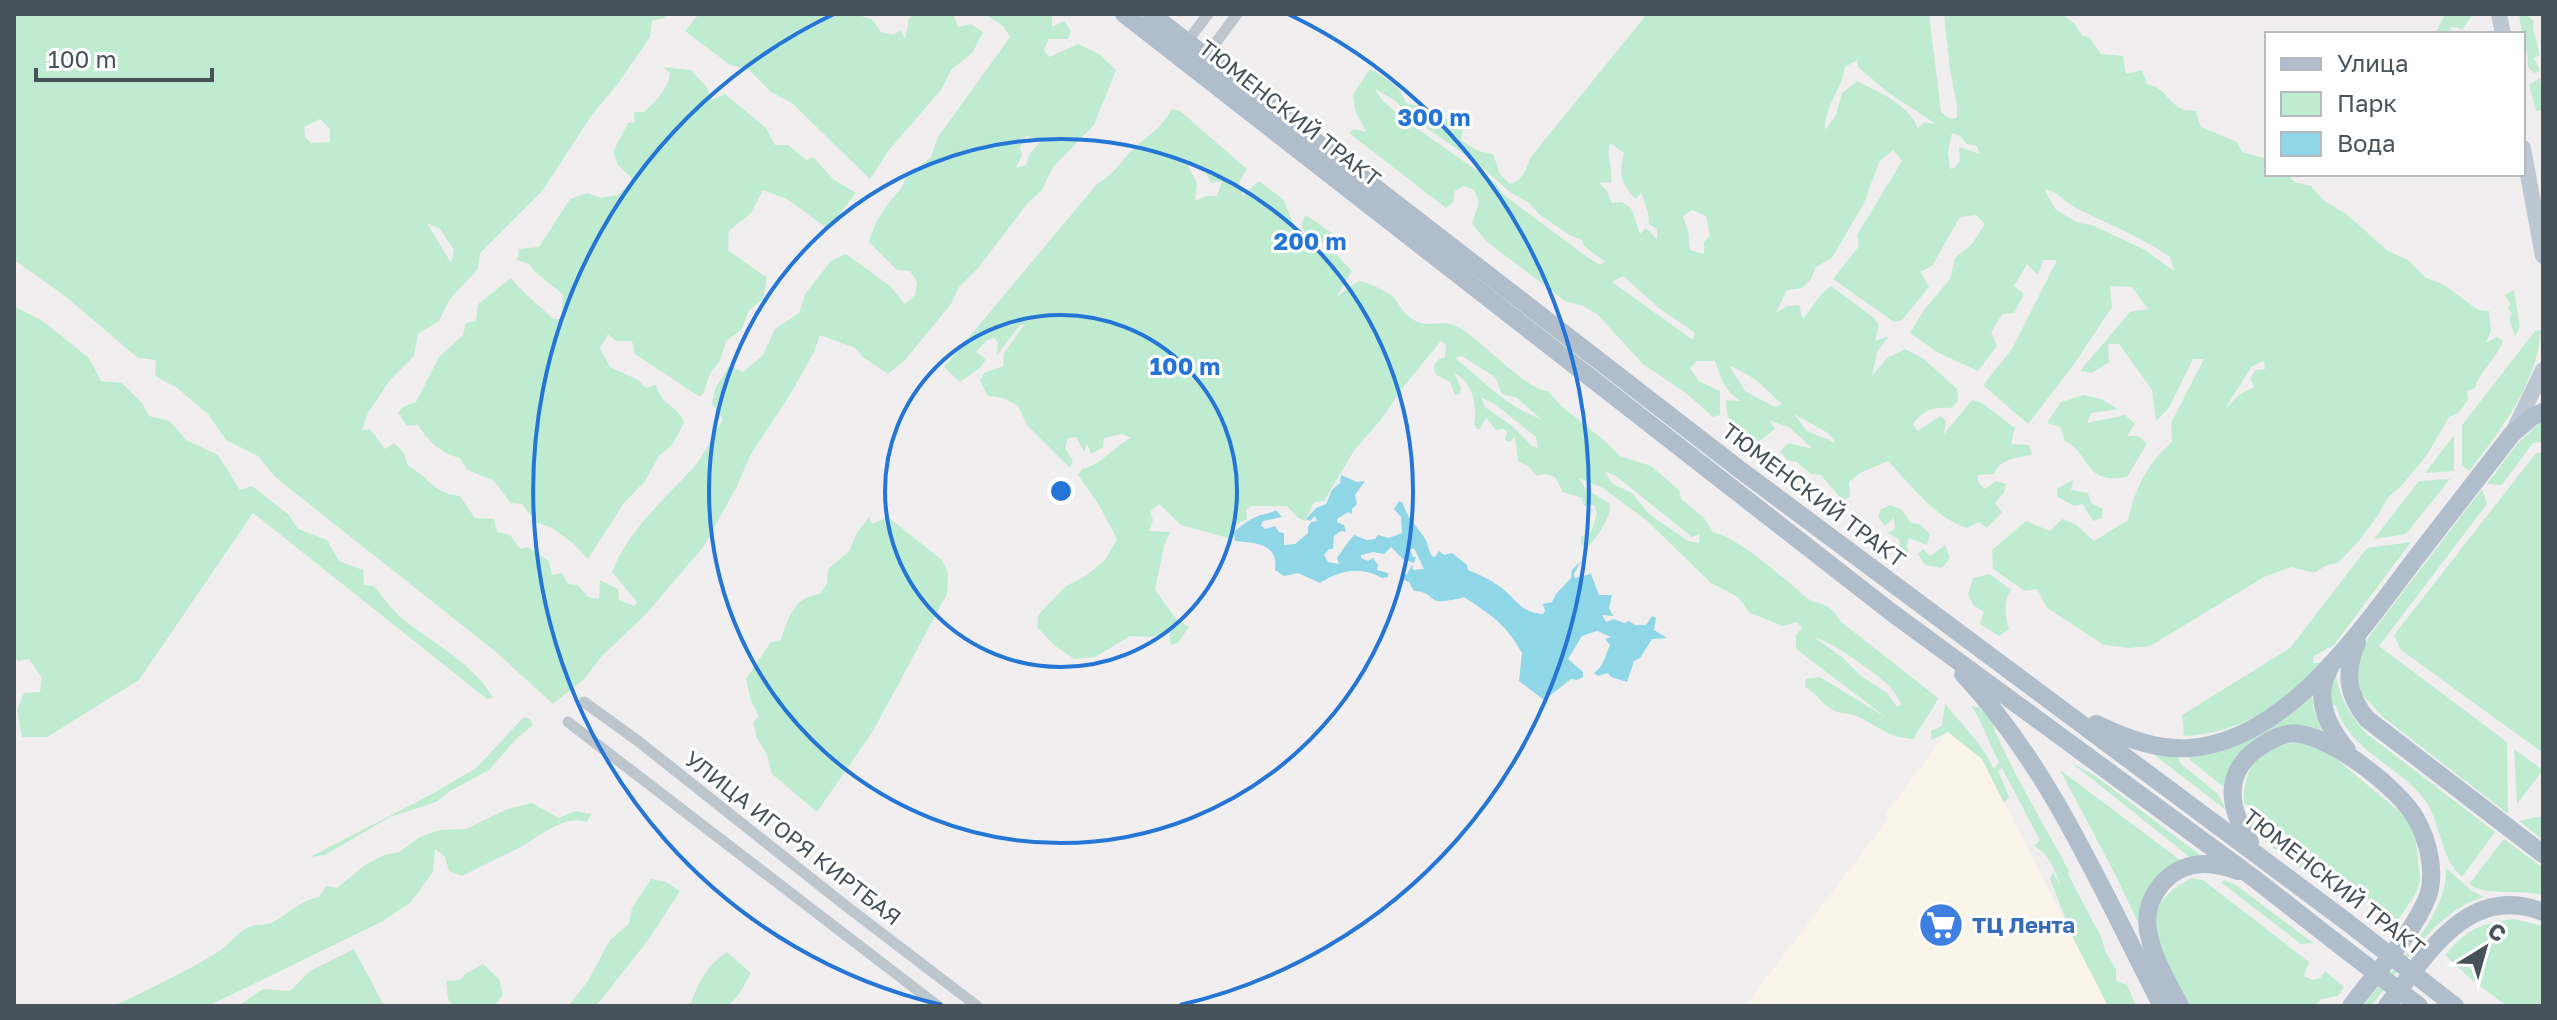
<svg xmlns="http://www.w3.org/2000/svg" width="2557" height="1020" font-family="'Golos Text',sans-serif">
  <rect width="100%" height="100%" fill="#f1eeef"/>
  <path fill="#fbf5e9" d="M 1947,732 L 1982,759 L 2108,1006 L 1745,1006 L 1889,818 L 1886,814 Z"/>
  <path fill="#bfecd0" fill-rule="evenodd" d="M 14,14 L 667,14 L 664,18 L 652,21 L 650,37 L 617,85 L 591,116 L 543,190 L 480,253 L 478,269 L 450,299 L 439,321 L 418,334 L 414,356 L 390,380 L 368,413 L 362,430 L 370,429 L 385,449 L 394,443 L 404,453 L 408,466 C 431,478 432,493 460,496 L 475,518 L 494,519 L 497,532 L 510,535 L 520,549 L 528,547 L 549,561 L 552,575 L 562,573 L 568,584 L 578,585 L 588,597 L 599,599 L 600,580 L 618,589 L 619,600 L 634,606 L 637,602 L 612,572 C 628,530 664,500 693,468 C 705,454 713,435 723,419 L 712,404 L 715,389 L 729,366 L 743,372 L 763,355 L 775,329 L 799,313 L 805,294 L 831,261 L 846,254 L 890,286 L 905,304 L 915,295 L 917,282 L 910,271 L 897,270 L 869,242 C 873,226 881,213 891,200 C 898,191 903,190 905,178 L 931,157 L 938,137 L 1010,37 L 1004,27 L 985,14 L 1052,15 L 1052,27 L 1064,21 L 1071,31 L 1068,39 L 1049,39 L 1044,50 L 1049,57 L 1078,44 L 1099,54 L 1116,70 L 1094,125 L 1053,167 L 1041,191 L 1027,204 L 979,267 L 959,287 L 951,304 L 905,360 L 888,374 L 863,357 L 855,348 L 820,335 L 814,352 L 791,393 L 751,454 L 736,488 L 704,546 L 647,613 L 601,657 L 585,678 L 553,704 L 496,652 L 275,477 L 258,456 L 226,440 L 208,414 L 176,387 L 155,376 L 156,360 L 138,358 L 65,296 L 14,260 ZM 320,119 L 330,129 L 330,142 L 311,143 L 305,137 L 304,127 ZM 1026,136 L 1042,140 L 1030,153 L 1026,165 L 1016,168 L 1022,155 L 1020,148 ZM 427,223 L 440,229 L 454,250 L 451,263 Z
    M 699,14 L 853,14 L 872,19 L 881,32 L 894,35 L 900,30 L 905,39 L 909,19 L 914,14 L 953,14 L 958,27 L 971,24 L 983,32 L 973,52 L 951,70 L 941,90 L 889,150 L 870,179 L 792,103 L 771,92 L 749,70 L 730,65 L 685,31 Z
    M 1644,14 L 1929,14 L 1941,112 L 1949,118 L 1957,118 L 1957,105 L 1950,70 L 1944,14 L 2062,14 L 2075,24 L 2082,36 L 2089,37 L 2101,54 L 2123,56 L 2126,74 L 2142,70 L 2147,84 C 2166,88 2168,103 2182,109 C 2186,111 2191,110 2196,111 L 2201,127 L 2237,142 L 2242,152 L 2267,159 L 2267,174 L 2288,174 L 2294,182 L 2311,186 L 2323,200 L 2346,214 L 2388,251 L 2408,260 L 2426,278 L 2443,284 L 2478,310 L 2489,311 L 2491,331 L 2486,343 L 2497,337 L 2503,340 C 2498,358 2480,370 2475,388 L 2467,391 L 2468,400 L 2458,413 L 2449,417 L 2427,455 L 2402,485 L 2387,498 L 2379,514 L 2357,543 L 2338,563 L 2327,565 L 2314,573 L 2291,567 L 2264,577 L 2150,646 L 2129,648 L 2104,645 L 2047,608 L 2037,589 L 2025,591 L 1993,569 L 1992,550 L 2026,521 L 2050,531 L 2062,519 L 2075,524 L 2094,541 L 2128,520 C 2135,489 2147,463 2172,442 L 2171,423 L 2204,359 L 2193,359 L 2168,409 L 2156,421 L 2152,390 L 2119,344 L 2108,344 L 2109,362 L 2092,373 L 2080,371 L 2130,312 L 2148,309 L 2132,287 L 2110,286 L 2112,307 L 2072,367 L 2028,424 L 1983,385 L 2012,349 L 2057,260 L 2043,260 L 2038,275 L 2027,264 L 2014,286 L 2024,294 L 2014,313 L 2002,314 L 1991,333 L 1997,346 L 1978,371 L 1937,352 L 1910,333 L 1924,310 L 1950,279 L 1955,258 L 1972,244 L 1985,224 L 1976,215 L 1960,217 L 1932,266 L 1920,272 L 1929,287 L 1902,320 L 1894,322 L 1833,279 L 1859,246 L 1857,235 L 1902,161 L 1893,150 L 1879,162 L 1864,203 L 1832,258 L 1816,267 L 1811,279 L 1802,288 L 1787,290 L 1776,313 L 1787,306 L 1799,305 L 1803,319 L 1822,293 L 1831,286 L 1874,318 L 1879,325 L 1875,341 L 1889,336 L 1877,352 L 1872,376 L 1887,358 L 1905,349 L 1924,359 L 1957,389 L 1958,401 L 1951,408 C 1932,407 1925,409 1913,424 L 1917,431 L 1941,416 L 1946,421 L 1944,434 L 1972,400 L 1982,403 L 2015,428 L 2011,444 L 2029,445 L 2032,455 C 2017,457 1999,460 1994,474 L 1978,475 L 1978,482 L 1985,489 L 1996,481 L 2006,484 L 2004,493 L 1995,503 L 2002,512 L 1987,528 L 1978,522 L 1967,528 C 1935,518 1911,485 1888,461 L 1860,473 L 1849,482 L 1850,497 L 1842,500 L 1821,475 L 1811,474 L 1797,462 L 1787,460 L 1780,451 L 1789,443 L 1813,449 L 1790,428 L 1769,420 L 1775,429 L 1757,443 C 1735,436 1726,422 1726,400 L 1740,401 C 1725,390 1721,379 1715,361 L 1697,361 L 1690,368 L 1699,381 L 1720,391 L 1720,415 L 1713,417 L 1686,393 L 1643,364 L 1597,314 L 1583,306 L 1565,301 L 1486,241 L 1472,224 L 1479,202 L 1474,190 L 1464,186 L 1455,191 L 1453,202 L 1446,208 L 1349,133 L 1354,129 L 1366,132 L 1355,110 L 1353,94 L 1370,69 C 1385,78 1401,85 1406,103 C 1420,106 1436,109 1446,118 C 1453,124 1454,127 1463,130 L 1461,140 L 1478,151 L 1493,154 L 1500,174 L 1510,184 C 1522,181 1527,169 1530,158 L 1643,19 ZM 1857,60 L 1858,67 L 1889,93 L 1936,124 L 1925,122 L 1918,128 C 1907,103 1880,93 1857,81 L 1842,93 L 1836,115 L 1825,130 C 1824,106 1842,90 1845,67 ZM 1375,89 L 1394,100 L 1411,117 L 1477,163 L 1510,192 L 1529,203 L 1540,215 L 1571,236 L 1582,240 L 1584,246 L 1605,262 L 1600,265 L 1587,257 L 1504,195 L 1495,183 L 1406,121 L 1382,100 ZM 1952,133 L 1960,136 L 1967,144 L 1977,146 L 1980,154 L 1959,147 L 1960,161 L 1954,168 L 1950,169 L 1948,152 ZM 1610,143 L 1624,153 C 1619,174 1620,184 1636,199 L 1641,193 L 1648,212 L 1649,224 L 1657,229 L 1657,239 L 1646,228 L 1640,234 L 1631,208 L 1622,202 L 1612,203 L 1607,191 L 1599,183 L 1611,182 C 1613,168 1606,156 1610,143 ZM 2044,189 C 2057,191 2065,202 2076,208 C 2108,224 2141,237 2170,257 L 2174,271 L 2145,250 L 2092,225 L 2079,223 L 2056,210 ZM 1692,210 L 1706,216 L 1710,236 L 1704,242 L 1704,254 L 1690,250 L 1688,231 L 1683,216 ZM 1623,276 L 1659,308 L 1695,333 L 1693,340 L 1612,282 ZM 2264,361 L 2265,369 L 2256,370 L 2250,378 L 2254,387 L 2239,395 L 2225,409 L 2252,366 ZM 1729,365 L 1755,379 L 1782,404 L 1775,407 L 1745,391 ZM 1794,414 L 1828,433 L 1836,443 L 1807,431 Z
    M 2445,14 L 2473,14 L 2462,30 L 2452,26 L 2449,34 L 2435,34 Z
    M 2519,14 L 2525,14 L 2534,21 L 2533,29 L 2540,55 L 2534,58 L 2540,71 L 2534,73 L 2528,67 C 2528,47 2521,33 2519,14 Z
    M 663,67 L 691,70 L 706,86 L 712,100 L 725,94 L 766,128 L 775,145 L 788,145 L 806,160 L 813,157 L 833,179 L 856,193 L 828,229 L 787,199 L 763,190 L 751,213 L 729,231 L 728,250 L 767,278 L 763,299 L 749,310 L 742,329 L 726,341 L 720,361 L 710,373 L 704,392 L 700,397 L 635,354 L 632,341 L 616,341 L 608,334 L 600,349 L 610,367 L 638,380 L 646,388 L 656,385 C 662,407 678,404 684,423 L 672,445 L 659,456 L 645,481 L 624,503 L 588,559 L 574,544 L 552,528 L 536,522 L 522,504 L 511,503 L 493,480 L 467,470 L 460,458 C 441,454 427,440 418,425 L 407,426 L 398,413 L 403,407 L 416,402 L 439,357 L 463,335 L 466,323 L 476,321 L 478,304 L 511,278 C 523,294 539,304 553,319 L 562,319 L 563,295 C 553,285 535,274 529,264 L 517,260 L 519,249 L 539,247 L 570,199 L 587,193 L 601,198 L 618,195 L 633,179 L 618,165 L 613,152 L 628,123 L 635,122 L 634,112 L 644,112 C 655,103 669,87 670,73 Z
    M 2540,78 L 2543,110 L 2536,111 L 2529,85 Z
    M 1172,109 L 1180,111 L 1247,169 L 1239,183 L 1243,196 L 1259,181 L 1284,200 L 1300,243 L 1313,251 L 1337,255 L 1352,271 L 1337,296 L 1359,281 C 1369,283 1383,289 1392,296 C 1398,301 1401,310 1407,315 C 1425,331 1438,319 1454,325 C 1480,337 1525,390 1548,391 L 1561,406 L 1605,441 L 1620,456 L 1651,466 L 1679,490 L 1681,499 L 1704,518 L 1713,532 C 1745,541 1784,580 1811,601 C 1826,604 1833,608 1840,621 L 1938,698 C 1931,714 1921,723 1914,739 C 1884,737 1880,726 1854,715 C 1848,713 1841,714 1835,711 C 1823,706 1817,693 1805,687 L 1806,679 L 1820,677 L 1887,718 L 1796,649 L 1796,635 L 1802,628 L 1797,622 L 1783,626 L 1750,613 L 1738,597 L 1711,583 L 1646,520 L 1603,488 L 1579,478 L 1585,488 L 1610,504 C 1611,518 1597,537 1588,547 L 1581,545 L 1581,537 L 1591,532 L 1597,514 L 1594,505 L 1584,506 L 1582,498 L 1563,492 L 1555,477 L 1545,474 L 1537,476 L 1528,466 L 1518,461 L 1515,436 L 1510,442 L 1505,440 L 1507,432 L 1504,429 L 1496,430 L 1486,418 L 1480,429 L 1477,429 L 1474,424 C 1478,407 1472,380 1454,373 L 1461,388 L 1460,394 L 1455,395 L 1450,382 L 1436,375 L 1433,366 L 1439,359 L 1445,357 L 1446,345 L 1441,341 L 1400,391 L 1381,420 L 1355,449 L 1324,501 L 1314,502 L 1305,521 L 1298,518 L 1287,506 L 1251,506 L 1246,510 L 1247,519 L 1237,524 L 1228,538 L 1181,525 L 1159,504 L 1150,512 L 1153,520 L 1149,531 L 1170,532 L 1164,546 L 1155,590 L 1177,620 L 1189,627 L 1178,643 L 1171,645 L 1169,633 L 1150,637 L 1130,636 L 1095,657 L 1074,659 L 1054,645 L 1037,627 L 1038,615 L 1066,586 L 1087,575 L 1105,560 L 1117,539 L 1099,505 L 1078,475 L 1082,469 C 1102,465 1114,446 1131,438 L 1122,434 L 1104,438 L 1103,447 L 1091,454 L 1087,443 L 1084,452 L 1076,437 L 1068,438 L 1065,448 L 1073,461 L 1070,468 L 1027,425 L 1018,406 L 1003,398 L 988,396 L 980,381 L 984,373 L 1003,366 L 1004,353 L 1024,325 L 1020,325 L 997,355 L 998,343 L 994,338 L 987,340 L 976,352 L 986,359 L 980,368 L 960,382 L 944,367 L 1097,184 C 1118,171 1118,164 1133,149 C 1152,132 1158,132 1172,109 ZM 1194,162 L 1204,170 L 1211,183 L 1222,181 L 1217,196 L 1206,196 L 1195,201 L 1197,182 L 1188,167 ZM 1462,356 L 1495,377 L 1502,394 L 1517,398 L 1541,419 C 1505,406 1484,381 1455,358 ZM 1481,397 L 1496,405 L 1536,437 L 1538,448 L 1532,446 L 1512,426 L 1485,407 ZM 1604,471 L 1616,476 L 1692,537 L 1700,534 L 1699,543 L 1688,541 L 1649,514 L 1632,493 L 1613,484 ZM 1815,638 C 1827,638 1875,673 1886,683 C 1893,688 1897,697 1901,704 L 1897,707 L 1887,693 L 1861,676 L 1843,658 Z
    M 1306,215 L 1339,238 L 1345,246 L 1330,249 L 1319,240 L 1306,235 L 1301,224 Z
    M 2514,290 L 2520,327 L 2515,336 L 2509,319 L 2512,313 L 2508,309 L 2510,303 L 2505,295 Z
    M 14,306 L 44,322 L 89,358 L 101,381 L 122,383 L 142,403 L 149,416 L 170,421 L 186,440 L 218,455 L 240,490 L 252,486 L 289,515 L 298,529 L 327,540 L 339,561 L 363,570 L 364,585 L 374,586 C 383,597 392,610 403,619 C 434,645 473,662 493,698 L 487,699 L 253,513 L 139,680 L 47,737 L 22,737 L 17,710 L 24,693 L 40,692 L 42,678 L 29,659 L 18,661 L 14,655 Z
    M 2541,330 C 2537,384 2501,430 2469,471 L 2462,465 L 2462,425 L 2535,331 Z
    M 2084,395 L 2101,399 L 2118,409 L 2091,413 L 2087,423 L 2125,415 L 2135,424 L 2127,436 L 2138,436 L 2147,444 L 2127,477 C 2082,485 2092,454 2065,441 L 2060,427 L 2047,423 L 2061,402 Z
    M 2543,420 L 2543,442 L 2533,443 L 2502,485 L 2487,484 L 2518,443 Z
    M 2454,435 L 2454,471 L 2425,473 Z
    M 2536,453 L 2543,453 L 2543,753 L 2401,650 L 2394,635 Z
    M 2450,479 L 2406,534 L 2374,539 L 2419,481 Z
    M 2073,480 L 2071,490 L 2088,493 L 2091,503 L 2103,509 L 2102,518 L 2093,521 L 2083,504 L 2074,506 L 2058,497 L 2057,489 Z
    M 2482,489 L 2487,504 L 2379,646 L 2507,742 L 2508,814 L 2383,717 L 2361,693 L 2357,667 L 2359,654 L 2370,635 Z
    M 1890,505 L 1901,509 L 1911,523 L 1919,524 L 1930,534 L 1927,545 L 1909,538 L 1907,545 L 1910,560 L 1900,550 L 1899,539 L 1887,533 L 1895,529 L 1894,518 L 1885,526 L 1878,517 L 1880,510 Z
    M 869,517 L 872,524 L 888,517 L 942,560 L 948,573 L 947,594 L 873,731 L 817,812 L 772,774 L 767,755 L 757,738 L 753,723 L 759,716 L 751,701 L 746,679 L 771,642 L 781,640 C 788,618 794,597 820,594 L 827,583 L 828,569 L 849,551 L 857,533 Z
    M 2411,542 L 2334,645 L 2314,656 L 2313,663 L 2322,663 C 2282,704 2243,733 2184,736 L 2182,715 L 2290,648 L 2367,548 Z
    M 1945,545 L 1950,558 L 1942,568 L 1925,565 L 1918,554 L 1923,549 L 1930,556 Z
    M 1990,574 L 2011,590 C 2003,601 2005,617 2009,629 L 1999,636 L 1980,624 L 1984,612 L 1973,605 L 1968,594 L 1973,578 Z
    M 2336,675 C 2340,700 2350,715 2367,734 L 2495,832 L 2462,877 C 2438,856 2442,819 2421,795 C 2395,765 2345,746 2336,705 L 2331,706 L 2330,685 Z
    M 2312,695 L 2314,711 L 2325,735 L 2293,727 L 2226,789 L 2190,760 L 2188,753 L 2291,714 Z
    M 1945,704 L 1980,745 L 1994,769 L 1999,762 C 1989,744 1983,722 1971,706 L 1978,707 L 1992,719 L 1995,732 L 2017,777 L 2069,871 L 2068,874 L 2102,939 L 2105,951 L 2116,969 L 2116,981 L 2127,985 L 2136,1006 L 2108,1006 L 2074,940 L 2050,879 L 2053,872 L 2061,887 C 2055,870 2050,855 2034,846 L 2040,840 L 2002,768 L 1998,771 L 2009,797 L 2004,803 L 1982,759 L 1948,732 L 1931,740 L 1931,731 L 1942,726 Z
    M 524,717 L 530,719 L 533,725 L 516,739 L 489,770 L 450,791 L 436,802 L 390,817 L 325,855 L 310,857 L 434,793 L 476,768 Z
    M 2302,742 L 2318,747 L 2340,762 L 2407,818 L 2416,841 L 2420,881 L 2415,895 L 2398,920 L 2366,898 L 2364,892 L 2244,803 C 2243,763 2263,745 2302,742 Z
    M 2514,749 L 2543,770 L 2517,804 Z
    M 2148,750 L 2178,752 L 2180,763 L 2218,794 L 2226,810 Z
    M 2072,763 L 2094,775 L 2204,858 L 2192,859 Z
    M 2060,770 L 2184,863 C 2153,876 2141,889 2138,923 L 2116,876 Z
    M 532,803 L 559,818 L 575,811 L 591,814 L 587,822 C 565,814 542,835 524,845 C 504,856 483,865 462,876 L 449,871 L 445,857 L 435,849 L 433,872 L 411,902 L 383,921 L 274,974 L 208,1006 L 113,1006 C 149,990 184,972 218,952 C 229,945 240,929 252,926 C 258,924 265,925 271,923 C 288,915 300,900 319,897 L 326,886 L 337,888 L 365,865 L 384,855 L 399,852 L 420,837 L 440,830 L 466,829 L 507,809 Z
    M 2543,816 L 2543,840 L 2519,821 Z
    M 2247,818 L 2344,891 L 2349,905 L 2259,837 Z
    M 2504,839 L 2543,868 L 2543,895 C 2519,889 2486,897 2469,884 Z
    M 2446,868 L 2472,891 L 2484,897 C 2434,911 2403,967 2371,1006 L 2363,1006 C 2391,970 2449,916 2446,868 Z
    M 2192,878 L 2203,880 L 2309,962 L 2304,976 L 2313,980 L 2320,978 L 2325,971 L 2344,987 L 2338,996 L 2321,999 L 2315,1006 L 2188,1006 C 2163,959 2125,911 2192,878 Z
    M 651,879 L 666,882 L 680,891 L 649,939 L 596,1006 L 568,1006 L 588,981 L 610,940 L 629,924 L 632,908 Z
    M 2224,880 L 2236,885 L 2313,943 L 2301,944 L 2222,883 Z
    M 2514,919 L 2543,926 L 2543,1006 L 2507,1006 L 2473,981 L 2445,955 C 2467,929 2481,923 2514,919 Z
    M 354,949 L 384,1006 L 238,1006 L 263,989 L 290,991 L 310,971 Z
    M 727,952 L 751,973 L 739,994 L 728,1006 L 680,1006 L 691,1003 C 699,982 707,965 727,952 Z
    M 483,964 L 499,979 L 503,995 L 494,1006 L 453,1006 L 448,998 L 446,981 L 460,980 L 465,974 Z"/>
  <path fill="#8fd6e6" d="M 1341,475 L 1357,482 L 1365,481 L 1355,495 L 1357,504 L 1352,509 L 1352,514 L 1348,512 L 1337,519 L 1337,522 L 1344,525 L 1346,532 L 1341,531 L 1334,536 L 1333,549 L 1329,549 L 1324,555 L 1328,562 L 1339,564 L 1337,558 C 1343,550 1347,543 1354,535 L 1367,540 L 1375,539 L 1378,535 L 1389,538 L 1402,533 L 1401,517 L 1394,509 L 1399,501 L 1403,503 C 1406,516 1417,527 1424,537 C 1428,543 1428,550 1432,556 L 1435,557 L 1439,551 L 1444,555 L 1452,553 L 1467,565 L 1468,570 C 1478,574 1487,578 1496,584 C 1516,596 1517,612 1543,614 L 1545,611 L 1543,604 L 1552,602 L 1556,594 L 1571,578 L 1572,570 L 1581,561 L 1574,574 L 1575,578 L 1591,574 L 1599,595 L 1612,595 L 1609,608 L 1613,616 L 1602,615 L 1606,622 L 1614,619 L 1624,623 L 1629,621 L 1635,625 L 1646,625 L 1652,616 L 1656,618 L 1654,630 L 1667,638 L 1652,639 L 1640,658 L 1634,661 L 1627,682 L 1611,677 L 1608,673 L 1598,676 L 1594,673 C 1604,666 1605,656 1610,645 L 1605,639 L 1611,637 L 1597,631 L 1582,636 L 1568,659 L 1583,672 L 1583,677 L 1577,680 L 1571,679 L 1544,700 L 1519,681 L 1522,653 C 1505,623 1491,615 1464,597 C 1458,599 1443,602 1438,601 C 1427,598 1431,592 1414,591 L 1409,582 L 1404,580 L 1404,575 L 1407,574 L 1412,565 L 1413,570 L 1424,569 L 1414,548 L 1410,550 L 1413,557 L 1416,557 L 1414,563 L 1403,559 L 1391,547 L 1384,554 L 1373,552 L 1361,555 L 1361,558 L 1368,561 L 1373,558 L 1378,565 L 1377,570 L 1388,573 L 1388,577 L 1382,578 C 1361,566 1340,570 1320,583 L 1298,573 L 1284,576 L 1275,570 C 1279,543 1255,543 1235,541 L 1234,532 C 1240,527 1248,520 1256,517 C 1264,513 1268,515 1276,510 L 1282,517 L 1263,521 L 1261,525 L 1265,529 L 1275,526 L 1279,532 L 1284,533 L 1284,545 L 1295,544 L 1308,533 L 1308,527 L 1311,522 L 1317,521 L 1315,516 L 1310,521 L 1306,519 L 1316,508 L 1326,504 L 1332,490 L 1340,483 Z"/>
  <g fill="none" stroke-linecap="round" stroke-linejoin="round">
    <path stroke="#bec6cd" stroke-width="11" d="M 1187,42 L 1208,14
      M 1206,56 L 1237,14
      M 584,702 L 638,741 L 846,906 L 977,1006
      M 568,722 L 938,1006"/>
    <path stroke="#bdc7d1" stroke-width="16" d="M 2499,14 L 2503,34
      M 2523,148 L 2543,256
      M 2514,430 L 2543,370"/>
    <path stroke="#b0becc" stroke-width="18" d="M 1124,14 L 1891,612 L 2255,879 L 2333,940
      M 1151,14 L 1739,469 L 2347,922
      M 2357,642 C 2345,671 2346,694 2367,719 L 2543,854
      M 2330,668 C 2312,697 2328,727 2347,750
      M 1963,674 C 2052,770 2102,891 2162,1006
      M 2096,724 C 2126,738 2155,750 2189,748 C 2286,742 2362,629 2415,559 C 2447,518 2479,476 2512,434 L 2532,417 L 2543,412
      M 2250,842 C 2228,807 2222,772 2261,746 C 2272,739 2286,731 2300,734 C 2334,739 2400,789 2416,819 C 2428,840 2436,872 2428,896 C 2415,931 2374,975 2351,1006
      M 2180,1006 C 2168,982 2152,957 2148,930 C 2143,901 2164,871 2194,865 C 2208,862 2224,866 2238,871
      M 2387,1006 C 2426,956 2468,882 2543,912"/>
    <path stroke="#b0becc" stroke-width="18" d="M 2347,922 L 2455,1006
      M 2333,940 L 2419,1006"/>
  </g>
  <g fill="none" stroke="#2475d5" stroke-width="4">
    <circle cx="1061" cy="491" r="176"/>
    <circle cx="1061" cy="491" r="352"/>
    <path d="M942 1005A528 528 0 0 1 834 14M1288 14A528 528 0 0 1 1180 1005"/>
  </g>
  <defs>
    <g id="supermarket-disc" transform="scale(2.3)"><circle r="9.5" fill="#3f7fe0" stroke="#fff"/><path d="M-6-5.5h2.5l.6 2H6L4.5 2H-2.5L-4.4-4H-6ZM-1.5 3.2a1.3 1.3 0 1 0 .1 0ZM3 3.2a1.3 1.3 0 1 0 .1 0Z" fill="#fff"/></g>
  </defs>
  <g fill-rule="evenodd">
    <use href="#supermarket-disc" x="1941" y="925"/>
  </g>
  <g text-anchor="middle" stroke-width="6" stroke-linejoin="round" paint-order="stroke">
    <g font-size="22" fill="#48525b" stroke="#fff">
      <text transform="translate(1290 113) rotate(38)" y="8">ТЮМЕНСКИЙ ТРАКТ</text>
      <text transform="translate(1814 495) rotate(37)" y="8">ТЮМЕНСКИЙ ТРАКТ</text>
      <text transform="translate(793 838) rotate(38)" y="8">УЛИЦА ИГОРЯ КИРТБАЯ</text>
      <text transform="translate(2334 882) rotate(38)" y="8">ТЮМЕНСКИЙ ТРАКТ</text>
    </g>
    <g font-size="22" font-weight="bold" fill="#366cbe" stroke="#fff" text-anchor="start">
      <text x="1972" y="933">ТЦ Лента</text>
    </g>
  </g>
  <circle cx="1061" cy="491" r="12" fill="#2475d5" stroke="#fff" stroke-width="4"/>
  <g font-size="24" text-anchor="middle" font-weight="bold" fill="#2475d5" stroke="#fff" stroke-width="6" stroke-linejoin="round" paint-order="stroke">
    <text x="1434" y="126">300 m</text>
    <text x="1310" y="250">200 m</text>
    <text x="1185" y="375">100 m</text>
  </g>
  <rect width="2557" height="1020" fill="none" stroke="#48525b" stroke-width="32"/>
  <rect x="2265" y="32" width="260" height="144" fill="#ffffff" stroke="#b6babd" stroke-width="2"/>
  <rect x="2281" y="58" width="40" height="12" fill="#b0becc" stroke="#b6babd" stroke-width="2"/>
  <text x="2337" y="72" font-size="24" fill="#48525b">Улица</text>
  <rect x="2281" y="92" width="40" height="24" fill="#bfecd0" stroke="#b6babd" stroke-width="2"/>
  <text x="2337" y="112" font-size="24" fill="#48525b">Парк</text>
  <rect x="2281" y="132" width="40" height="24" fill="#8fd6e6" stroke="#b6babd" stroke-width="2"/>
  <text x="2337" y="152" font-size="24" fill="#48525b">Вода</text>
  <g transform="translate(2485 948) rotate(37)" stroke="#ffffff" stroke-width="6" paint-order="stroke">
  <path d="M0-6L14 30L0 20L-14 30Z" fill="#48525b"/>
  <text y="-12" font-size="22" font-weight="bold" text-anchor="middle" fill="#48525b">С</text>
  </g>
  <path d="M36 68v12h176v-12" fill="none" stroke="#48525b" stroke-width="4"/>
  <text x="48" y="68" font-size="24" fill="#48525b" stroke="#ffffff" stroke-width="6" paint-order="stroke">100 m</text>
</svg>
